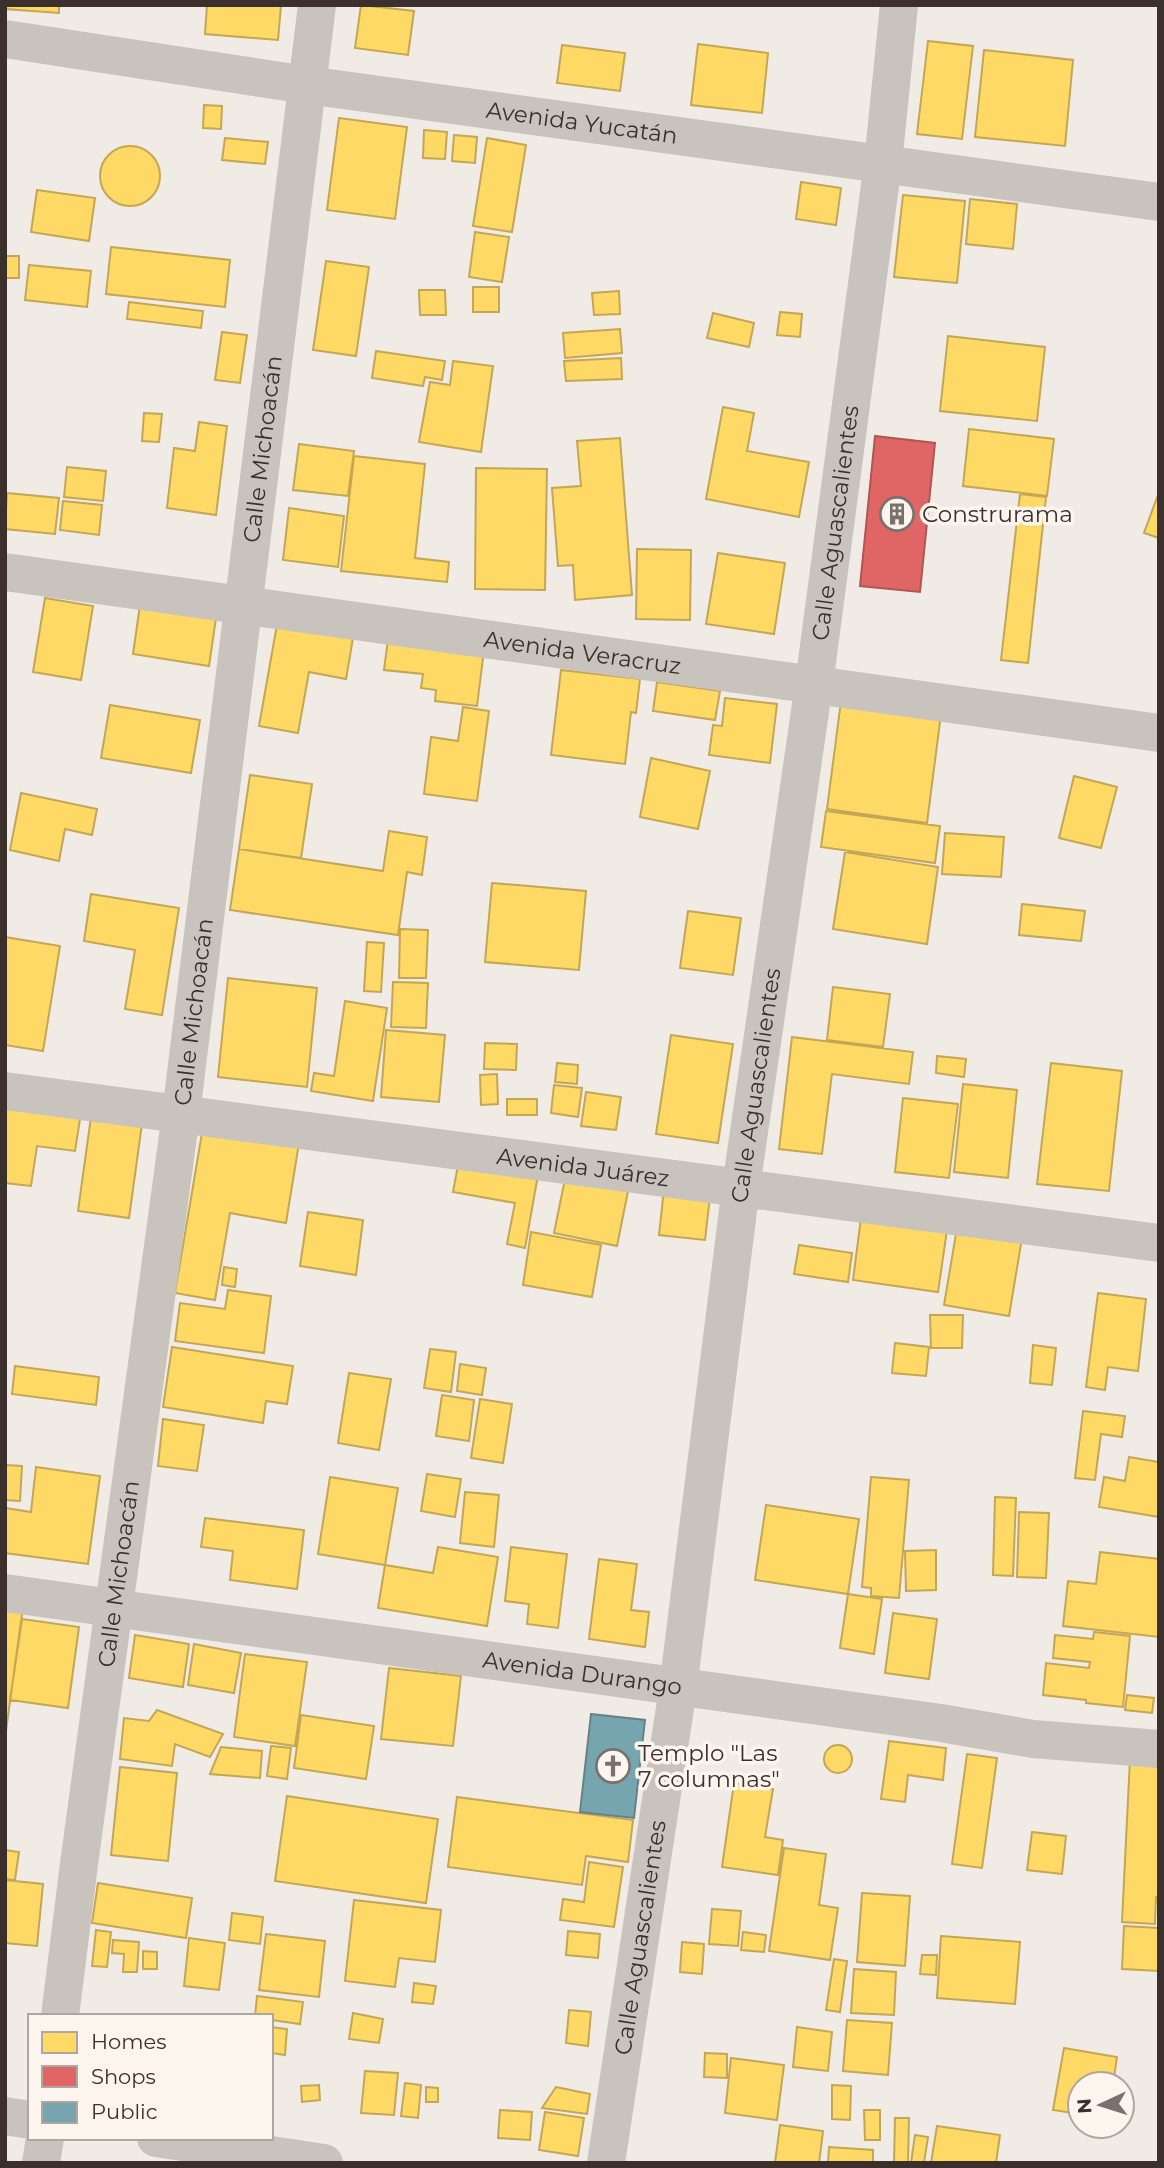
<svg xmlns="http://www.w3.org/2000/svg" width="1164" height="2168" font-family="Montserrat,sans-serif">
  <rect width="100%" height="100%" fill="#f0ebe5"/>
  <path fill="#ffd966" stroke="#c4a654" stroke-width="2" d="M 5,5 L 59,5 L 59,13 L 5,9 Z
    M 207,5 L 281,5 L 278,40 L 205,34 Z
    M 361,5 L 414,11 L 408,55 L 355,48 Z
    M 928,41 L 973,46 L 962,139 L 917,134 Z
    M 698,44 L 768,53 L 762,113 L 691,105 Z
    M 562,45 L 625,53 L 620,91 L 557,83 Z
    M 984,50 L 1073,60 L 1065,146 L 975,137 Z
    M 204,105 L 222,106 L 221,129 L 203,128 Z
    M 339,118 L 407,127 L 395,219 L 327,210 Z
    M 424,130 L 447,132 L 445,159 L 423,158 Z
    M 454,135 L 477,137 L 475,163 L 452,161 Z
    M 225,138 L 268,142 L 265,164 L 222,160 Z
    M 487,138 L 526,145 L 512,232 L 473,226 Z
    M100 176a30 30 0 1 1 60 0a30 30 0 1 1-60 0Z
    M 801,182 L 841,188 L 836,225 L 796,219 Z
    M 37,190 L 95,198 L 89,241 L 31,232 Z
    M 903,195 L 965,201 L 957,283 L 894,277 Z
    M 970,199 L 1017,204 L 1013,249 L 966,244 Z
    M 475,232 L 509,237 L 502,282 L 469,277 Z
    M 111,247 L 230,260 L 225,307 L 106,294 Z
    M 5,256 L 19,256 L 19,278 L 5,278 Z
    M 326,261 L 369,267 L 356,356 L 313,350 Z
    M 29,265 L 91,271 L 87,307 L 25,300 Z
    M 473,287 L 499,287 L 499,312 L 473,312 Z
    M 419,290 L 445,290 L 446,315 L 420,315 Z
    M 619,291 L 620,314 L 594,315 L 592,293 Z
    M 129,302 L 203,311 L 201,328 L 127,319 Z
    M 780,312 L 802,314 L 800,337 L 777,335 Z
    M 713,313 L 754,323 L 749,347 L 707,338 Z
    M 620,329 L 622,353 L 565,358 L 563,333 Z
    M 222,332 L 247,335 L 240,383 L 215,380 Z
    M 948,336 L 1045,347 L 1037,421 L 940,411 Z
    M 376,351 L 445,361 L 442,380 L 425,377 L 423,386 L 372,378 Z
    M 621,358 L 622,379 L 566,381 L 564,361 Z
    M 453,361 L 493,366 L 481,452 L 419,442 L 430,382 L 450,385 Z
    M 723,407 L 754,413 L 747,451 L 809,462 L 799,517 L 706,499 Z
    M 144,413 L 162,414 L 159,442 L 142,441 Z
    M 199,422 L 227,426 L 216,515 L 167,508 L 174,448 L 195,451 Z
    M 969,429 L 1054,439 L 1047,496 L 963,486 Z
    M 620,438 L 632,595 L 575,600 L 573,565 L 558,566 L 552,488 L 581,486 L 577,441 Z
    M 299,444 L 354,451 L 348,496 L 293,490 Z
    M 354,456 L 425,464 L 415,558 L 449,562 L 447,582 L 341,571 Z
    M 67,467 L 106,471 L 103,501 L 64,497 Z
    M 476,468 L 547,469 L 545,590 L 475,589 Z
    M 1159,492 L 1159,538 L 1144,533 Z
    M 7,493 L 59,498 L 55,534 L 5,529 Z
    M 1020,494 L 1046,497 L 1028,663 L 1001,660 Z
    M 63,501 L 102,505 L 99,535 L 60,530 Z
    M 289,508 L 344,516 L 338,567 L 283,560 Z
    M 637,549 L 691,550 L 690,620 L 636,619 Z
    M 718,553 L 785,563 L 774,634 L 706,624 Z
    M 45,598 L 93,606 L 81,680 L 33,672 Z
    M 140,605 L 216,618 L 209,666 L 133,654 Z
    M 278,619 L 354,632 L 346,679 L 309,672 L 298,733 L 259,726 Z
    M 388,639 L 484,650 L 477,706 L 435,701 L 436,690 L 421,688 L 423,674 L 384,670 Z
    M 561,670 L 640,679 L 636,713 L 631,712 L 625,764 L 551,755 Z
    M 657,682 L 720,691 L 715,720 L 653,711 Z
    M 725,698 L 777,704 L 770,763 L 709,755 L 713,725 L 722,726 Z
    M 841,701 L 941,714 L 927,823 L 827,809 Z
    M 110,705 L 200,720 L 191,773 L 101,758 Z
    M 463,707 L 489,711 L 477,801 L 424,794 L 431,737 L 458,741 Z
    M 651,758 L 710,771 L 698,829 L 640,817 Z
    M 250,775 L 312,784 L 301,858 L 239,849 Z
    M 1074,776 L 1117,787 L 1101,848 L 1059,838 Z
    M 21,793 L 97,809 L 92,835 L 65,829 L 59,861 L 10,850 Z
    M 826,811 L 940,826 L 935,863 L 821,847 Z
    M 389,831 L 427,837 L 422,875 L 407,872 L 398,935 L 230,910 L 239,849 L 383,871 Z
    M 945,833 L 1004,837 L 1001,877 L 942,874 Z
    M 845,852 L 938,867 L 927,944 L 833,929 Z
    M 492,883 L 586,891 L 579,970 L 485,962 Z
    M 91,894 L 179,908 L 162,1015 L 125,1009 L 135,950 L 84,941 Z
    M 1022,904 L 1085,911 L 1081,941 L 1019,935 Z
    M 688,911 L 741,918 L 733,975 L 680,968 Z
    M 400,929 L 428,930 L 426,978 L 399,978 Z
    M 5,937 L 60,946 L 43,1051 L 5,1045 Z
    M 367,942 L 384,943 L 381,992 L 364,991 Z
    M 228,978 L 317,988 L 307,1087 L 218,1077 Z
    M 393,982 L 428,983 L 426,1028 L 391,1027 Z
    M 833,987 L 890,994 L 883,1047 L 827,1040 Z
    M 345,1001 L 387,1008 L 373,1101 L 311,1091 L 314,1073 L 334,1076 Z
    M 386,1030 L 445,1035 L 439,1102 L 381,1097 Z
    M 671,1035 L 733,1044 L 718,1143 L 656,1134 Z
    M 792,1037 L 913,1052 L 909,1084 L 832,1074 L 822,1154 L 779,1149 Z
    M 485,1043 L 517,1044 L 516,1070 L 484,1069 Z
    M 937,1056 L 966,1059 L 964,1077 L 936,1073 Z
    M 557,1063 L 578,1065 L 577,1084 L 555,1082 Z
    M 1051,1063 L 1122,1071 L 1109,1191 L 1037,1184 Z
    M 497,1074 L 498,1104 L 481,1105 L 480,1075 Z
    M 963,1084 L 1017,1090 L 1008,1178 L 954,1172 Z
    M 554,1085 L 582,1088 L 578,1117 L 551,1113 Z
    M 586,1092 L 621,1097 L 616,1130 L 581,1126 Z
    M 5,1095 L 82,1106 L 75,1151 L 37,1146 L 31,1186 L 5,1183 Z
    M 903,1098 L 958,1104 L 949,1178 L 895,1172 Z
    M 507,1099 L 537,1099 L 537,1115 L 507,1115 Z
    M 91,1117 L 142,1124 L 129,1218 L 78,1211 Z
    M 203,1127 L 299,1143 L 286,1223 L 230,1213 L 215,1300 L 175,1293 Z
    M 459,1160 L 538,1175 L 525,1248 L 507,1244 L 515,1203 L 453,1192 Z
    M 565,1179 L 628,1191 L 617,1246 L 554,1233 Z
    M 664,1189 L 710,1196 L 705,1240 L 659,1235 Z
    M 308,1212 L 363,1220 L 356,1275 L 300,1266 Z
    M 861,1218 L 947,1230 L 938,1292 L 853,1280 Z
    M 957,1228 L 1022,1238 L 1009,1316 L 944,1305 Z
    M 531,1232 L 601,1245 L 592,1297 L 523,1285 Z
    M 799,1245 L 852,1253 L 848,1282 L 794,1274 Z
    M 224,1267 L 237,1269 L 235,1287 L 222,1285 Z
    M 228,1290 L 271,1296 L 264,1353 L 175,1341 L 180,1303 L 225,1309 Z
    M 1098,1293 L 1146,1299 L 1138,1371 L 1108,1367 L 1105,1390 L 1086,1387 Z
    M 930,1315 L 963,1315 L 962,1348 L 931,1348 Z
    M 895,1343 L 929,1347 L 926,1376 L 892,1373 Z
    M 1033,1345 L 1056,1348 L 1052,1385 L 1030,1383 Z
    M 172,1347 L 293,1366 L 287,1404 L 266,1401 L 263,1423 L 163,1407 Z
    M 430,1349 L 456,1352 L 451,1392 L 424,1388 Z
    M 460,1364 L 486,1368 L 482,1395 L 457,1391 Z
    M 15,1366 L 99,1377 L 96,1405 L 12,1394 Z
    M 349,1373 L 391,1379 L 379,1450 L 338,1443 Z
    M 442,1395 L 474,1400 L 469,1441 L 436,1436 Z
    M 480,1399 L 512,1404 L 503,1463 L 471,1458 Z
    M 1083,1411 L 1125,1416 L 1122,1437 L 1101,1434 L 1095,1480 L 1075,1478 Z
    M 163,1419 L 204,1425 L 197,1471 L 158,1466 Z
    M 1129,1457 L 1159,1462 L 1159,1517 L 1099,1507 L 1104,1477 L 1125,1481 Z
    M 5,1465 L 22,1466 L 20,1501 L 5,1500 Z
    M 36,1467 L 100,1476 L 88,1564 L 5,1553 L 5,1508 L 31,1512 Z
    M 427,1474 L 461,1479 L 455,1517 L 421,1511 Z
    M 330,1477 L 398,1488 L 385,1565 L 318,1554 Z
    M 871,1477 L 909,1480 L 899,1598 L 871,1596 L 871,1588 L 862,1587 Z
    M 465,1492 L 499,1495 L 494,1547 L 460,1543 Z
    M 995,1497 L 1016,1498 L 1013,1576 L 993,1575 Z
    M 766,1505 L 859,1519 L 848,1594 L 755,1580 Z
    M 1019,1512 L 1049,1513 L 1046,1578 L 1017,1577 Z
    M 205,1518 L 304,1530 L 297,1589 L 230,1580 L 233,1551 L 201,1547 Z
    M 438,1547 L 498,1557 L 487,1626 L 378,1608 L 385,1565 L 433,1573 Z
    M 511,1547 L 567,1554 L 558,1628 L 527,1624 L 529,1604 L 505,1601 Z
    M 936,1550 L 936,1590 L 906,1591 L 905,1551 Z
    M 1100,1552 L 1159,1559 L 1159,1637 L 1063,1626 L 1068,1581 L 1096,1584 Z
    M 599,1559 L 637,1564 L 631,1610 L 649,1612 L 645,1647 L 589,1639 Z
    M 848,1594 L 882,1599 L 874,1654 L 840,1648 Z
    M 5,1604 L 23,1607 L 5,1738 Z
    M 893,1613 L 937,1619 L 929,1679 L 885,1673 Z
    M 22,1619 L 79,1627 L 68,1708 L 10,1700 Z
    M 1094,1632 L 1130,1636 L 1123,1707 L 1086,1703 L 1086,1700 L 1043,1695 L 1046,1663 L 1089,1668 L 1090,1662 L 1053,1658 L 1055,1635 L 1093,1639 Z
    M 135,1635 L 189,1644 L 183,1687 L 129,1678 Z
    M 194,1644 L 241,1653 L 234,1693 L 188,1685 Z
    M 245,1654 L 307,1662 L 295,1746 L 234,1737 Z
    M 389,1668 L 461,1676 L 453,1746 L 381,1739 Z
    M 1127,1695 L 1154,1698 L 1152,1713 L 1125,1710 Z
    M 157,1710 L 223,1734 L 210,1757 L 175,1744 L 172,1766 L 120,1759 L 124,1718 L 149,1721 Z
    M 301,1715 L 374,1726 L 366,1779 L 294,1768 Z
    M 889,1741 L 946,1748 L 943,1780 L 908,1775 L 905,1802 L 881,1799 Z
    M824 1759a14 14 0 1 1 28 0a14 14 0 1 1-28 0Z
    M 271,1746 L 291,1748 L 287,1779 L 267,1776 Z
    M 221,1747 L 262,1751 L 260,1778 L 210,1774 Z
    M 967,1754 L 997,1758 L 982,1868 L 952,1864 Z
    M 1130,1759 L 1159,1760 L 1159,1897 L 1156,1897 L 1155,1924 L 1122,1922 Z
    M 120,1767 L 177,1773 L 168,1861 L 111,1855 Z
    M 734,1783 L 773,1789 L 765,1837 L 783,1840 L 778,1875 L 722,1867 Z
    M 287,1796 L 438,1819 L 426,1903 L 275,1881 Z
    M 457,1797 L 633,1820 L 628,1862 L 586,1856 L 582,1885 L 448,1867 Z
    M 1032,1832 L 1066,1836 L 1062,1874 L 1027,1870 Z
    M 784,1848 L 826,1854 L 819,1905 L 838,1908 L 830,1960 L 769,1951 Z
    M 5,1850 L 19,1852 L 15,1880 L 5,1879 Z
    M 589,1862 L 623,1867 L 614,1927 L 560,1920 L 563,1899 L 584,1902 Z
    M 5,1880 L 43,1884 L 37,1946 L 5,1943 Z
    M 98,1883 L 192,1898 L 186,1938 L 92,1923 Z
    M 862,1893 L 910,1896 L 905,1966 L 857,1962 Z
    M 354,1900 L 441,1910 L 435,1962 L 399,1958 L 395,1987 L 345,1981 Z
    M 712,1909 L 741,1911 L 738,1946 L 709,1944 Z
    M 232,1913 L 263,1917 L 260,1944 L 229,1940 Z
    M 1124,1926 L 1159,1928 L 1159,1971 L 1122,1969 Z
    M 96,1930 L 111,1932 L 107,1967 L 92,1966 Z
    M 568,1931 L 600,1934 L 598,1958 L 566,1955 Z
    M 743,1932 L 766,1935 L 764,1952 L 741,1950 Z
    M 266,1934 L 325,1941 L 319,1997 L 259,1990 Z
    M 941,1936 L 1020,1942 L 1015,2004 L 937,1998 Z
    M 189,1938 L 225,1943 L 219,1990 L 184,1986 Z
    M 113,1940 L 139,1942 L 137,1972 L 123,1972 L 124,1954 L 112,1953 Z
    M 682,1942 L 704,1944 L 702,1974 L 680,1972 Z
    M 143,1951 L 157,1952 L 157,1969 L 143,1969 Z
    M 922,1955 L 937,1955 L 936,1975 L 920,1974 Z
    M 834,1959 L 847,1961 L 840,2012 L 826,2010 Z
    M 854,1969 L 896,1972 L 894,2015 L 851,2013 Z
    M 414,1983 L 436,1986 L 433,2004 L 412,2002 Z
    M 257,1996 L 303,2002 L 300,2024 L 271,2020 L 271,2016 L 255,2016 Z
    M 569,2010 L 591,2012 L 588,2046 L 566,2043 Z
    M 353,2013 L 383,2019 L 379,2043 L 349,2039 Z
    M 847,2020 L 892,2023 L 888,2075 L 843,2071 Z
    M 271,2027 L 287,2029 L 285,2055 L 271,2053 Z
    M 797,2027 L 832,2032 L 828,2071 L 793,2067 Z
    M 1064,2048 L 1117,2057 L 1113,2084 L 1080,2084 L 1080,2114 L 1053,2110 Z
    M 705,2053 L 727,2054 L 727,2078 L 704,2077 Z
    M 731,2058 L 784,2065 L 777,2120 L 725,2113 Z
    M 365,2071 L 398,2073 L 394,2115 L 361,2113 Z
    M 405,2083 L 421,2085 L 418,2118 L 401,2116 Z
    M 319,2085 L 320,2100 L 302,2102 L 301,2086 Z
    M 832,2085 L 851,2086 L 850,2120 L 832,2119 Z
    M 426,2087 L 438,2088 L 438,2102 L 426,2102 Z
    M 556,2087 L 590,2094 L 587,2114 L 542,2108 Z
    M 500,2110 L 532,2112 L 530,2140 L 498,2138 Z
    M 864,2110 L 880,2110 L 880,2140 L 865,2140 Z
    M 545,2112 L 584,2118 L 578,2156 L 539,2150 Z
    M 895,2118 L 909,2118 L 908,2163 L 894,2163 Z
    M 780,2125 L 823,2131 L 819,2163 L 775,2163 Z
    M 937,2126 L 1000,2135 L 996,2163 L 931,2163 Z
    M 915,2135 L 928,2137 L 924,2163 L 911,2163 Z
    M 829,2147 L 873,2150 L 873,2163 L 828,2163 Z"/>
  <path fill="#e06666" stroke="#ae5654" stroke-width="2" d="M 875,436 L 935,443 L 920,592 L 860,586 Z"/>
  <path fill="#76a5af" stroke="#648287" stroke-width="2" d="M 591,1714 L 645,1720 L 634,1818 L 580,1812 Z"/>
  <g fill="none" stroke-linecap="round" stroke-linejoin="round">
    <g stroke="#c9c3be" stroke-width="38">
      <path id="s1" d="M 5,39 L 307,85 L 1159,202"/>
      <path id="s2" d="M 5,572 L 1159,733"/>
      <path id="s3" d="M 5,1091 L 1159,1243"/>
      <path id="s4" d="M 5,1593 L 941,1723 L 1033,1739 L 1159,1749"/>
      <path id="s5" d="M 60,2016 L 79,1864 L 181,1114 L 317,5"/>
      <path d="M 5,2116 L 30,2120"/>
      <path d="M 156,2138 L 324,2163"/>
      <path d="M 41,2163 L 45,2138"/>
      <path id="s6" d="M 606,2163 L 678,1688 L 741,1187 L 814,684 L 883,163 L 899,5"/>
    </g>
  </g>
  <defs>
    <g id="building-ring" transform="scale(1.75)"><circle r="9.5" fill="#fbf5ee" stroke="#7a716c" stroke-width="1.5"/><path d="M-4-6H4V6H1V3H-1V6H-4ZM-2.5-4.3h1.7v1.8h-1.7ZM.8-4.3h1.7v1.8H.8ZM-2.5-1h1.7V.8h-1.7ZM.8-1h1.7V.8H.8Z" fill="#7a716c"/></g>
    <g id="church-ring" transform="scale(1.75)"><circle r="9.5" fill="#fbf5ee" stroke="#7a716c" stroke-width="1.5"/><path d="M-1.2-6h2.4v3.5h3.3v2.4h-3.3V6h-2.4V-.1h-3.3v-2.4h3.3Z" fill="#7a716c"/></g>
  </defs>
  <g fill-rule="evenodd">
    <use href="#building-ring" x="897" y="514"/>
    <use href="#church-ring" x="613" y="1766"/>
  </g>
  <g text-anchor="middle" stroke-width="7" stroke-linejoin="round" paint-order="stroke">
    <g font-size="23" fill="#3b302b" stroke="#fbf5ee">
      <text dy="8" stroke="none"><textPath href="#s1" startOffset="583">Avenida Yucatán</textPath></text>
      <text dy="8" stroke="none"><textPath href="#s5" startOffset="1580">Calle Michoacán</textPath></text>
      <text dy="8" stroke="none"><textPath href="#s6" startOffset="1656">Calle Aguascalientes</textPath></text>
      <text dy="8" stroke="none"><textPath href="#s2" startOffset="583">Avenida Veracruz</textPath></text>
      <text dy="8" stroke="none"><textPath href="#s5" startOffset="1013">Calle Michoacán</textPath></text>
      <text dy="8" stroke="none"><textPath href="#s6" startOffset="1088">Calle Aguascalientes</textPath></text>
      <text dy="8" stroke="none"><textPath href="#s3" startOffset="583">Avenida Juárez</textPath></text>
      <text dy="8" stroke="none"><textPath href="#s5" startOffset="446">Calle Michoacán</textPath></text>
      <text dy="8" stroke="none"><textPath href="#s4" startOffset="583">Avenida Durango</textPath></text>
      <text dy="8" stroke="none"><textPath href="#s6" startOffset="228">Calle Aguascalientes</textPath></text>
    </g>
    <g font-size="23" fill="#3b302b" stroke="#fbf5ee" text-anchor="start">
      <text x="922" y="522">Construrama</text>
      <text x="638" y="1761">Templo "Las<tspan x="638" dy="26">7 columnas"</tspan></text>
    </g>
  </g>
  <rect width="1164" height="2168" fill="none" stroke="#3b302b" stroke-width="14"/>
  <rect x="28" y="2014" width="245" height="126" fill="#fbf5ee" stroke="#aea6a0" stroke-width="2"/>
  <rect x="42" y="2032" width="35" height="21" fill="#ffd966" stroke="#aea6a0" stroke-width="2"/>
  <text x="91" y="2049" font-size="21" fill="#3b302b">Homes</text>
  <rect x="42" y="2066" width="35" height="21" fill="#e06666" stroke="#aea6a0" stroke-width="2"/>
  <text x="91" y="2084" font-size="21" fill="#3b302b">Shops</text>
  <rect x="42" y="2102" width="35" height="21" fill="#76a5af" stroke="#aea6a0" stroke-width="2"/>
  <text x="91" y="2119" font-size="21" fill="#3b302b">Public</text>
  <g transform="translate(1101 2105) rotate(266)"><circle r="33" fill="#fbf5ee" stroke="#aea6a0" stroke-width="2"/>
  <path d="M0-5L12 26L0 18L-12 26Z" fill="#7a716c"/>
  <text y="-10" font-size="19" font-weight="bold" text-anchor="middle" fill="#3b302b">N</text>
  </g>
</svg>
